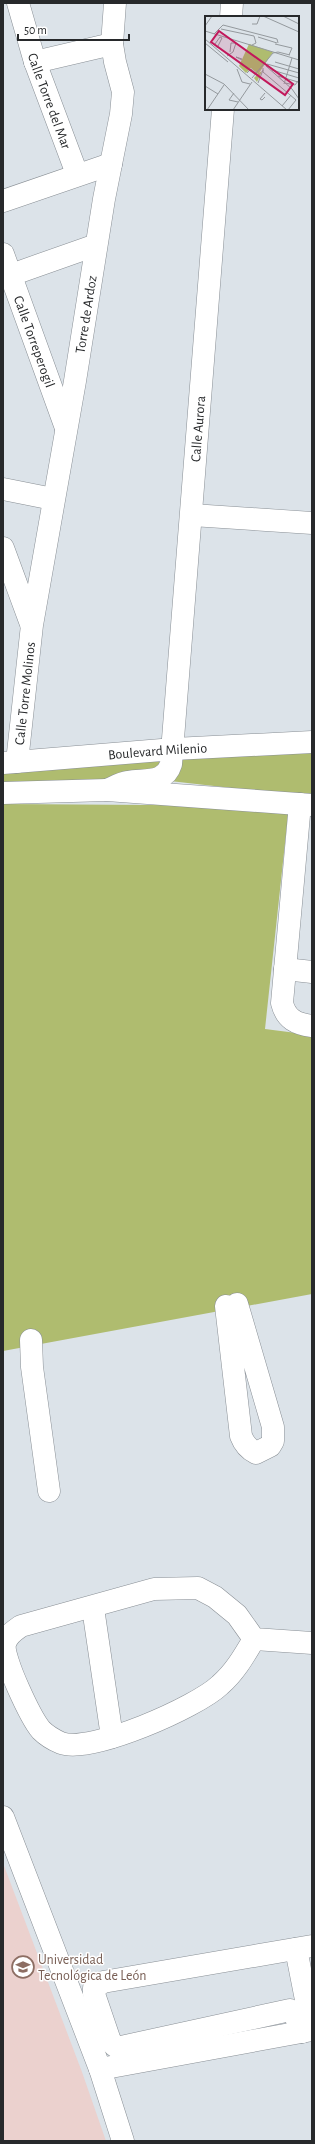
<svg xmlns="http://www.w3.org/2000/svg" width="315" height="2144" font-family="'Alegreya Sans',sans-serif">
  <rect width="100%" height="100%" fill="#dce3e9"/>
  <path fill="#ebd1ce" d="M 3,1863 L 82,2072 L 106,2141 L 3,2141 Z"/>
  <path fill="#afbc6f" d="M 312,746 L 312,797 L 170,781 L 180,756 Z
    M 159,761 L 160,768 L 150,777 L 3,785 L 3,771 Z
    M 3,804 L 289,806 L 265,1029 L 312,1035 L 312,1294 L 3,1351 Z"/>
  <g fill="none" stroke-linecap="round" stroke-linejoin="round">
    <g stroke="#898f95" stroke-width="23">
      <g id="minor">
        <path id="s1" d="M 18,3 L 35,62 L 77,174"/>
        <path d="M 231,17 L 232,3"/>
        <path d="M 35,62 L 112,44"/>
        <path d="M 3,201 L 111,164"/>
        <path id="s2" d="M 3,254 L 66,428"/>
        <path d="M 11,275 L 96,245"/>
        <path d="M 3,489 L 53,499"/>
        <path d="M 192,515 L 312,523"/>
        <path d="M 3,548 L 31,624"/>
        <path id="s3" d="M 17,762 L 32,625 L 75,381 L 104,199 L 121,114 L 123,92 L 115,62 L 112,44 L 115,3"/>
        <path id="s4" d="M 3,763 L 174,749 L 312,742"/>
        <path id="s5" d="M 107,790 C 114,787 121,783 128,782 C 145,779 165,784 171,764 L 223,109"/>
        <path d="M 3,793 L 107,790 L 312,805"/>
        <path d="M 300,804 L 282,1003 C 286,1019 296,1024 312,1026"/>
        <path d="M 285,969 L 312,972"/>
        <path d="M 226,1306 L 241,1436 C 244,1444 248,1449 256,1453 L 270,1446 L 273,1441 L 273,1427 L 237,1304"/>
        <path d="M 31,1340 L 32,1367 L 49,1491"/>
        <path d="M 93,1608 L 112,1737"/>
        <path d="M 254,1639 C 244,1656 235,1672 220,1685 C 197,1707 91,1754 61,1743 C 54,1740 47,1736 41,1730 C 31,1718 2,1658 5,1644 C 7,1635 14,1631 21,1626 L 154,1589 L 198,1588 L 215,1597 L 237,1615 L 254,1639 L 312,1643"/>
        <path d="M 3,1817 L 100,2069 L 123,2141"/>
        <path d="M 302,2032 L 294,2013 L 290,2010 L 121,2047 L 115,2046 L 110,2041 L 94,1994 L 94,1988 L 103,1982 L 312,1946"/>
        <path d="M 100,2069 L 312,2030 L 296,1949"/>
      </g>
    </g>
    <use href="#minor" stroke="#fff" stroke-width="22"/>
  </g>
  <defs>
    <g id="university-ring" transform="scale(1.15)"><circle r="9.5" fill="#fff" stroke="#8d6e63" stroke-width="1.5"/><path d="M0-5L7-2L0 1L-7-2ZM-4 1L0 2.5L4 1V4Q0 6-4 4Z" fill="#8d6e63"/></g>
  </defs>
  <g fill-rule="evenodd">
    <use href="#university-ring" x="23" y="1967"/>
  </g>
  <g text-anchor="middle" stroke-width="3" stroke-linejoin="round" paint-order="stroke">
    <g font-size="14" fill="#27292b" stroke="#fff">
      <text dy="5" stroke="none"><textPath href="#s1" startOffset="103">Calle Torre del Mar</textPath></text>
      <text dy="5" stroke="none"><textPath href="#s3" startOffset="453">Torre de Ardoz</textPath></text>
      <text dy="5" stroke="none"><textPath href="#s2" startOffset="93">Calle Torreperogil</textPath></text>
      <text dy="5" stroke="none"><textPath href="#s5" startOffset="409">Calle Aurora</textPath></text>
      <text dy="5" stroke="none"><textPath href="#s3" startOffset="69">Calle Torre Molinos</textPath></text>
      <text dy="5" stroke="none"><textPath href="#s4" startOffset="155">Boulevard Milenio</textPath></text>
    </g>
    <g font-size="14" fill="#785e54" stroke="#fff" text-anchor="start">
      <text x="38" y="1964">Universidad<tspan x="38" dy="16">Tecnológica de León</tspan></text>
    </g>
  </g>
  <g transform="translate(205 16)">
    <rect width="94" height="94" fill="#dce3e9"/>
    <path d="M 44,28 L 68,36 L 54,57 L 57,55 L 52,66 L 49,62 L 53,58 L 46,52 L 41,57 L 34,50 Z" fill="#afbc6f"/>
    <path fill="none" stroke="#94999d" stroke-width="1" d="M 58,0 L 94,16M 78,0 L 94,8M 47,8 L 52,8 L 55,0M 0,10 L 7,0M 16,13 L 49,20 L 51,27 L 47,29M 0,15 L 94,44M 9,18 L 18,9 L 72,23 L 73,27M 53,21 L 72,27M 0,23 L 82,94M 0,27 L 23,46M 10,28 L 15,21 L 17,22 L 12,32M 70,28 L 87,32 L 84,39M 22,40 L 28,36 L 31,27 L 26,27 L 25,36M 37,44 L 31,41 L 37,43M 70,46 L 94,53M 62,48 L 94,57M 61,50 L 87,73M 58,52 L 58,56 L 91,84 L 83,94M 32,53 L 37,66 L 45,68M 67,54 L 94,62M 42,57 L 46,53 L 53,59M 0,58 L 19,68 L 44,94M 73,60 L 93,66M 47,62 L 68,37 L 73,36 L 85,39M 53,67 L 58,54M 80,67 L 90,69 L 93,65M 79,68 L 87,42M 0,70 L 13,78M 87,73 L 94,83M 29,77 L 24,84 L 33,86M 60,81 L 57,84 L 55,83 L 60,77M 77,90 L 86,79M 2,94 L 19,69M 28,94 L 47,66"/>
    <path fill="#c2185b" fill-opacity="0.15" stroke="#c2185b" stroke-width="2" d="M 14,15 L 88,68 L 80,79 L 6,26 Z"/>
    <rect width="94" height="94" fill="none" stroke="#27292b" stroke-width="2"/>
  </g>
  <rect width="315" height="2144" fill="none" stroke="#27292b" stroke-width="8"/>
  <path d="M18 34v6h111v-6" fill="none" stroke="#27292b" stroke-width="2"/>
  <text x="24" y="34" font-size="12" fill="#27292b" stroke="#ffffff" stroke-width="3" paint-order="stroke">50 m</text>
</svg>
